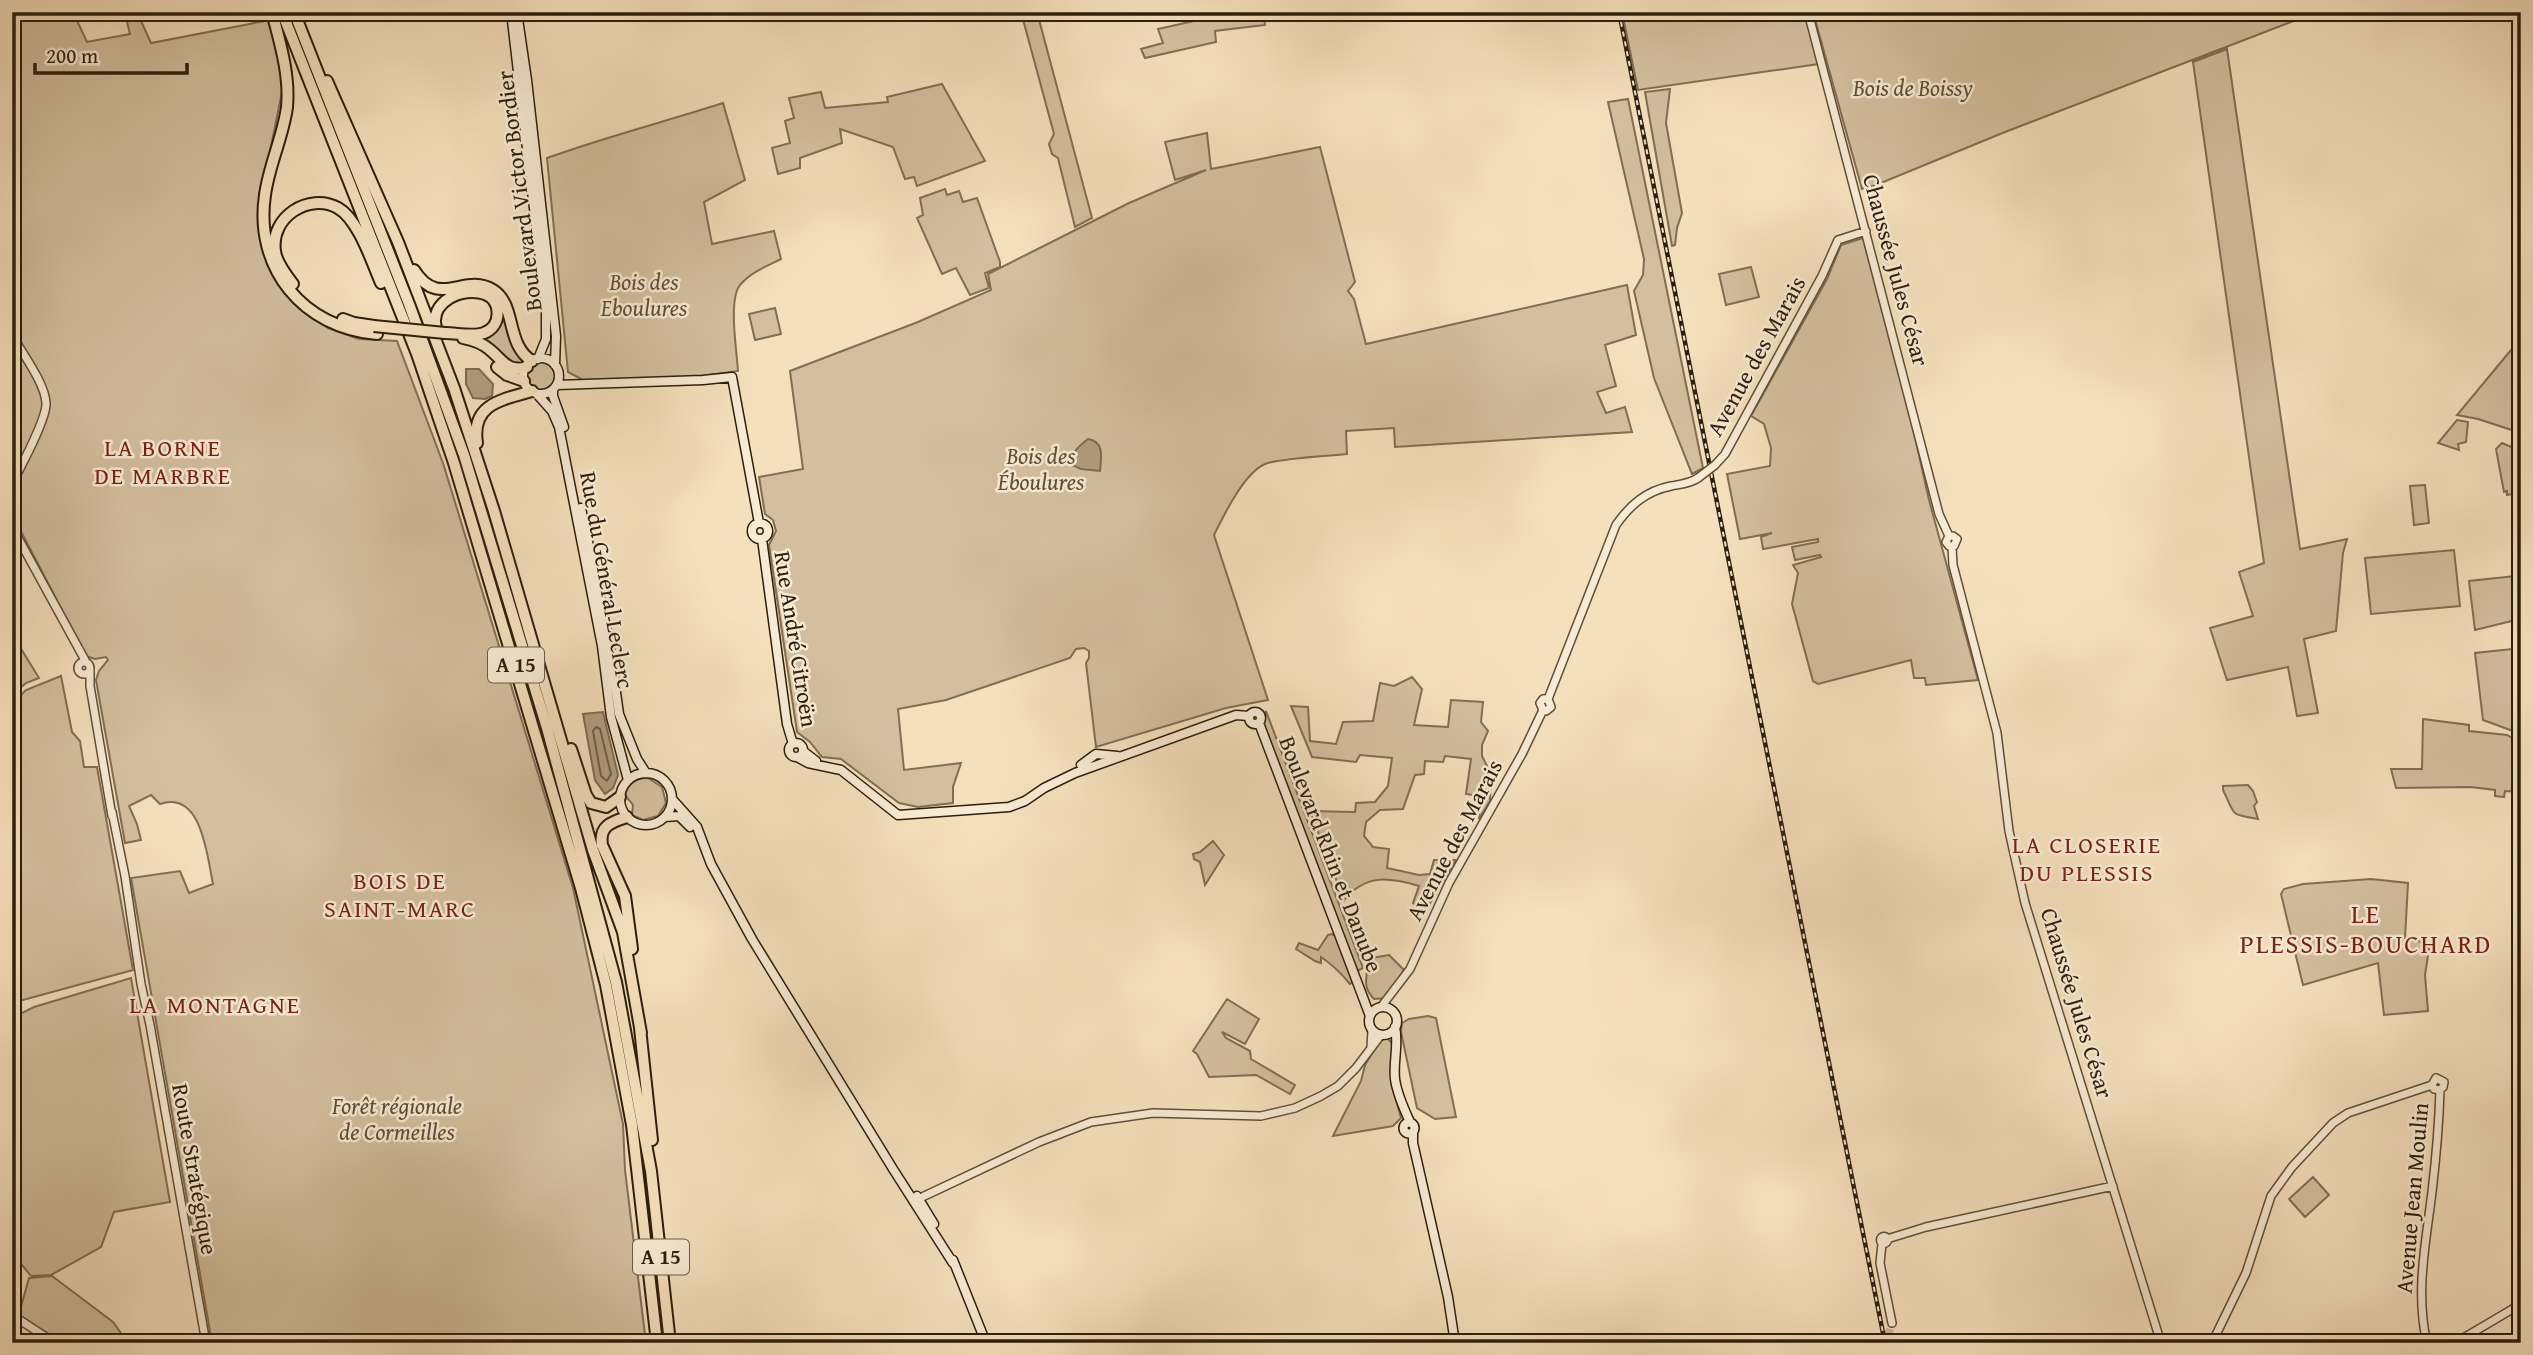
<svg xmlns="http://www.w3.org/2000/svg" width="2533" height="1355" font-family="'Gentium Book Plus',serif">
  <rect width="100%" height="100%" fill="#f5e0bd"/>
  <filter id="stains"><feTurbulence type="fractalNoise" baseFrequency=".00286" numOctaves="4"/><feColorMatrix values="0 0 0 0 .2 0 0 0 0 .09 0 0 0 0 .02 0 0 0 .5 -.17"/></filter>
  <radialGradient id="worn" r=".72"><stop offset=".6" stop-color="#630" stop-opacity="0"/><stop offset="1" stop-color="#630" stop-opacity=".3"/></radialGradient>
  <path fill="#d3bf9f" stroke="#806e54" stroke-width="2" d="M 12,12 L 73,12 L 87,42 L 130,34 L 125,14 L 137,12 L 151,43 L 270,20 L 284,82 L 263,186 L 260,239 L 276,276 L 297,303 L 328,328 L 359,339 L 397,341 L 443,463 L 573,888 L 623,1124 L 625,1170 L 646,1343 L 212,1343 L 131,878 L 180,871 L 189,893 L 213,884 C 207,856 202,790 160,804 L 151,795 L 129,806 L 137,824 L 141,840 L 125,843 L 96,680 L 99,671 L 108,660 L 106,657 L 95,659 L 86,656 L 12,514 Z
    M 1021,12 L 1037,12 L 1092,218 L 1075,227 L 1058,158 L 1052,154 L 1049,144 L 1054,134 Z
    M 1234,12 L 1245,12 L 1248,18 L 1264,16 L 1265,25 L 1215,31 L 1216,42 L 1145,58 L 1141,49 L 1163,43 L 1158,29 Z
    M 1622,12 L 1805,12 L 1819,64 L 1638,90 Z
    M 1813,12 L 2317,12 L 2005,132 L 1876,185 L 1862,189 Z
    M 2227,49 L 2300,549 L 2347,539 L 2343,553 L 2336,631 L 2304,639 L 2318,713 L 2297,716 L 2288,667 L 2227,680 L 2210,628 L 2253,616 L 2239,572 L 2264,563 L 2193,62 Z
    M 942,84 L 985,161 L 917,186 L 914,177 L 905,179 L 893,147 L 840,129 L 842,143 L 800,158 L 800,168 L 778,174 L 772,148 L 790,143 L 785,121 L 794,118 L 789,98 L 821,92 L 825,108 L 888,102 L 887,97 Z
    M 1670,89 L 1666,123 L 1682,213 L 1677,228 L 1675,245 L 1672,246 L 1645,92 Z
    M 1628,99 L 1703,468 L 1692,474 L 1654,378 L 1634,291 L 1643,275 L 1644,259 L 1608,102 Z
    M 723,103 L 745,180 L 704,202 L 712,244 L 774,231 L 781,259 C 767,266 751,272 740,285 C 728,300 737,352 738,371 L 687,378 L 583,380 L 568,372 L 547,158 C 605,137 664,122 723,103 Z
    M 1207,133 L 1211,169 L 1320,147 L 1355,282 L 1348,291 L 1354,299 L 1366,344 L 1627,285 L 1636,335 L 1605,345 L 1616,386 L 1597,392 L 1606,413 L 1625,407 L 1632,432 L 1395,447 L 1394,428 L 1346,431 L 1347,454 C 1329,456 1279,458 1265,464 C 1244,473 1224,515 1214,535 L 1268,700 L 1226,708 L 1096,747 L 1086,663 L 1089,658 L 1089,651 L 1084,648 L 1076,649 L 1070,658 L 946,700 L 898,709 L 904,770 L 961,763 L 953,787 L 953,803 L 918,807 L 899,803 L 841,759 L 822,757 L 810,742 L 797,732 L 769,545 L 776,531 L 773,520 L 765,514 L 759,477 L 803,469 L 790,371 L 918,322 L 991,290 L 988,274 L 1129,203 L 1206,170 L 1175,180 L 1165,142 Z
    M 945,189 L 947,195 L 959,191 L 963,202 L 977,198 L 1000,262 L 1000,267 L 985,273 L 989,288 L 970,295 L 956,268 L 942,274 L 917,218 L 923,215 L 920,198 Z
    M 1863,238 L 1912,424 L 1929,500 L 1978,680 L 1926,685 L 1925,678 L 1914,678 L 1911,660 L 1818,684 L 1813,681 L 1792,604 L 1798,573 L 1793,565 L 1821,557 L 1820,555 L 1795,560 L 1792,547 L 1818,542 L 1818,539 L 1763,549 L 1761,537 L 1772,533 L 1740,539 L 1727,474 L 1770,466 L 1771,448 L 1764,424 L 1751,416 L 1827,279 L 1841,245 Z
    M 1751,267 L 1759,297 L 1726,305 L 1719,274 Z
    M 502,306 L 524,361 L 522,365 L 514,367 L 477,337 L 482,337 Z
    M 775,308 L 781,334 L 755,340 L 749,314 Z
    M 2521,348 L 2521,433 L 2478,419 L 2457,415 L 2511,350 Z
    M527 376a14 14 0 1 1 28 0a14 14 0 1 1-28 0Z
    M 2457,420 L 2468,422 L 2466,442 L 2458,444 L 2459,450 L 2438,443 Z
    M 2502,443 L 2521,451 L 2521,492 L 2507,495 L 2507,491 L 2504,492 L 2496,449 Z
    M 2425,485 L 2429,523 L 2414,525 L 2410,486 Z
    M 2454,550 L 2460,606 L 2371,614 L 2365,558 Z
    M 2515,576 L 2520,619 L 2475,630 L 2469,581 Z
    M 12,644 L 16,649 L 20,647 L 39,678 L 26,683 L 12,695 Z
    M 2521,648 L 2521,734 L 2483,720 L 2475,653 Z
    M 61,676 L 72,732 L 80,741 L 84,767 L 97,767 L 133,970 L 12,1003 L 12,704 L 26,690 Z
    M 1412,677 L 1422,689 L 1414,725 L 1448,727 L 1451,700 L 1483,702 L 1481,722 L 1488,731 L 1482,745 L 1482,756 L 1491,774 L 1490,801 L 1479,819 L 1480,796 L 1466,794 L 1471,759 L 1445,756 L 1443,762 L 1425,761 L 1424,774 L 1415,775 L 1403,809 L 1380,810 L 1366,822 L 1364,836 L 1373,847 L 1389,849 L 1387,868 L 1419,875 L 1430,874 L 1434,860 L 1456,860 L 1424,913 L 1413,903 L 1419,886 C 1388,877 1366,874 1344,900 L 1310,811 L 1355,812 L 1356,803 L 1375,802 L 1388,786 L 1392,758 L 1360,755 L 1356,762 L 1312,757 L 1291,706 L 1308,707 L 1310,741 L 1336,744 L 1343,722 L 1373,721 L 1380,683 L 1394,686 Z
    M 1266,711 L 1363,968 L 1357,971 L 1264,725 Z
    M 2423,719 L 2469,725 L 2469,731 L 2507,735 L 2521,743 L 2521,792 L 2505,791 L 2504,797 L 2495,796 L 2495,790 L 2471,787 L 2396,788 L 2391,769 L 2422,769 Z
    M 648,778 L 662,787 L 666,803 L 658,816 L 643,820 L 632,815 L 633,805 L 625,795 C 628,784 636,778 648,778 Z
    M 2248,785 L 2253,791 L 2257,802 L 2254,806 L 2258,819 C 2228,814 2236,816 2223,790 L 2223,786 Z
    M 1213,841 L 1224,855 L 1205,885 L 1200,862 L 1194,859 L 1193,854 L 1200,852 Z
    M 2371,879 L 2408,883 L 2405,939 L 2423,942 L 2429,949 L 2425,975 L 2428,1011 L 2384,1015 L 2378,963 L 2303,985 L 2281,894 L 2284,889 L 2303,884 Z
    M 1332,934 L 1336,936 L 1353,982 L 1350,984 C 1341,973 1333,965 1321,957 L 1321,963 L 1315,961 L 1296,949 L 1299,943 L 1318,950 L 1328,935 Z
    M 1389,955 L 1404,970 L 1386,998 L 1374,999 C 1359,984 1371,975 1365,959 Z
    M 131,978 L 170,1202 L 114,1212 L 101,1247 L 51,1275 L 31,1276 L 12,1253 L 12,1018 L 34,1007 Z
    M 1227,999 L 1259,1019 L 1245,1044 L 1222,1032 L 1226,1038 L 1250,1051 L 1251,1059 L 1295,1085 L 1290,1094 L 1256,1075 L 1209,1077 L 1197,1054 L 1193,1051 Z
    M 1428,1016 L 1436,1018 L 1456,1117 L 1435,1119 L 1417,1108 L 1401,1032 L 1402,1023 L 1409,1019 Z
    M 1387,1038 L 1394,1045 L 1391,1082 L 1401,1118 L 1393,1126 L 1333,1136 L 1361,1081 L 1365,1065 L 1381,1039 Z
    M 2313,1177 L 2329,1195 L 2305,1217 L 2289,1199 Z
    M 52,1276 L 113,1322 L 128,1343 L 51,1343 L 17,1321 L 29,1278 Z"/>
  <path fill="#b19e80" stroke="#7c6b51" stroke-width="2" d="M 466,369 L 479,369 L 493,384 L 492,396 L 485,399 L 473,398 L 466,384 Z
    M 1088,439 C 1105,441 1101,459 1100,471 L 1081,469 L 1070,464 C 1072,452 1079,446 1088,439 Z
    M 603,712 L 618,775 L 613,788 L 605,794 L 595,780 L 583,714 Z"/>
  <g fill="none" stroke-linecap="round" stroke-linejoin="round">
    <path stroke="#6e5e45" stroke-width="2" d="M 596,727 L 600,729 L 611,774 L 607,781 L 601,776 L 593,731 Z"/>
    <path stroke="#cdb999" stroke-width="7" stroke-dasharray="7 3.5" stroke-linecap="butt" d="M 1880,1343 L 1890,1330 L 1892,1323"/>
    <g stroke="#5e4e37" stroke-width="10">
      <path id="tertiary" d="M 1808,12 L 1939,514 L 1949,536 L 1946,542 L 1949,546 L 1954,546 L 1957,539 L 1953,536 L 1949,536
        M 12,335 C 22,353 45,383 46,403 C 47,419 20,468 12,484
        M 1715,465 L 1725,454 L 1822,276 L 1838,240 L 1866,231
        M 12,527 L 86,662
        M 1952,547 L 1953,565 L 1997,733 L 2009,831 L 2025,903 L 2161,1343
        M78 668a6 6 0 1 1 12 0a6 6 0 1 1-12 0Z
        M 90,671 L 90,686 L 112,816
        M 1548,699 L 1616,525 C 1630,505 1646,491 1671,486 C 1681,484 1689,484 1698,478
        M 112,812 L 125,876 L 141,984 L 150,1025 L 206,1343
        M 1381,1007 L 1410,969 L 1449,883 L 1522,754 L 1543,710 L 1540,703 L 1543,699 L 1548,699 L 1551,707 L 1546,711 L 1543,710
        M 1371,1047 L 1372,1030
        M 918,1199 L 1039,1142 L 1091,1122 L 1153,1113 L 1261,1116 L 1295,1108 L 1321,1096 L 1338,1086 L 1356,1068 L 1381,1035
        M1880.5 1240a3.5 3.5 0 1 1 7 0a3.5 3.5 0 1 1-7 0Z
        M 1887,1239 L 1926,1227 L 2113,1186
        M 1882,1244 L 1880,1263 L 1892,1323
        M 12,1315 L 55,1343
        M 2212,1343 L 2246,1273 L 2271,1196 L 2292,1167 L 2333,1123 L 2348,1113 L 2432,1085 L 2436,1078 L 2444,1082 L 2443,1087 L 2440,1090 L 2434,1089 L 2432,1085
        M 2427,1343 C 2415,1293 2426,1242 2432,1192 C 2436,1158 2439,1124 2440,1090
        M 2455,1343 L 2521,1304"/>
    </g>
    <g stroke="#2c1e0a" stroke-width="11">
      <path id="secondary" d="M 511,12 L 546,311 L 546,339 L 538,359
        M 517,12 L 527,80 L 556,336 L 555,365
        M523 376a18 18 0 1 1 36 0a18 18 0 1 1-36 0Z
        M 557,385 L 703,380 L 732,377 L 759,523
        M 553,390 L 553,396 L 564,427
        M 536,393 L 552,411 L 559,427 L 602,646 L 611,717 L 628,780
        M 581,508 L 609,642 L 619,714 L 637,759 L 646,773
        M752 531a8 8 0 1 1 16 0a8 8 0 1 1-16 0Z
        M 762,539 L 787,724 L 793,744
        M1249 718a6 6 0 1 1 12 0a6 6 0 1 1-12 0Z
        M 1259,723 L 1370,1016
        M789 750a7 7 0 1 1 14 0a7 7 0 1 1-14 0Z
        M 803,751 L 816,761
        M 797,757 L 808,763 L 841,770 L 898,815 L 1009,807 L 1025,801 L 1044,788 L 1075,773 L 1236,715 L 1249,716
        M 1081,765 L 1096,754 L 1117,756
        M620 799a26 26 0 1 1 52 0a26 26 0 1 1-52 0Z
        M 672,799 L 697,827 L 711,864 L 752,939 L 893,1169 L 953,1263
        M 665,817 L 679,816 L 690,827
        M1369 1021a14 14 0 1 1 28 0a14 14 0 1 1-28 0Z
        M 1395,1027 C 1399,1045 1393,1061 1395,1079 C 1397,1094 1404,1109 1410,1122
        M1403.5 1128a5.5 5.5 0 1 1 11 0a5.5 5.5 0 1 1-11 0Z
        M 1413,1132 L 1413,1143 L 1448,1297 L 1455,1343
        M 917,1196 L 934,1224
        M 953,1260 L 986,1343"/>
    </g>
    <g stroke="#2c1e0a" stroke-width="14">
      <path id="motorway" d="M 272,12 C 280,43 290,75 287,107 C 283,137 269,165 265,195 C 254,268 303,328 377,334
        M 282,12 L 417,354 L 454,463 L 581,888 L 606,985 L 632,1125 L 657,1343
        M 294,12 L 409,304 L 464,455 L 547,728 L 616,982 L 651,1171 L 670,1343
        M 327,81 L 398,242 L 454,388 L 494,511 L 593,850 L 623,932 L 641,1033
        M 414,270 C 439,310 464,272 493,290 C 517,305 505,344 532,361
        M 293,284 C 286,275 276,262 275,251 C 270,217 309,192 338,208 C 358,219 372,262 381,283
        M 343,319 L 354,323 L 374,326
        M 436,328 C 429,302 462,286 485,294 C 502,301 502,326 484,333 C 473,337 457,333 445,333
        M 463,338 C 473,340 482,343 489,349 C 503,360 507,373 527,367
        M 497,367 L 507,375 L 524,381
        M 477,443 C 471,404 501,400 532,391
        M 571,749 L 586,795 L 591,803 L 606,807 L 620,797
        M 627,817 C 611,822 599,826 602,845 L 625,896 L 632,949
        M 640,1028 L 652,1140"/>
    </g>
    <use href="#tertiary" stroke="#f8ebd4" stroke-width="7"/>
    <use href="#secondary" stroke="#f8ebd4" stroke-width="8"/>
    <use href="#motorway" stroke="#f5e0bd" stroke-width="10"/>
    <g stroke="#2c1e0a" stroke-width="4.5">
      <path id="rail" d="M 1619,12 L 1885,1343"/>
    </g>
    <use href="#rail" stroke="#f8ebd4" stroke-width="2" stroke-dasharray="5" stroke-linecap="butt"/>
    <g stroke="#5e4e37" stroke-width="10" stroke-linecap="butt">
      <path id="tertiary-bridge" d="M 1698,478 L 1715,465"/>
    </g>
    <g stroke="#2c1e0a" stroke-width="14" stroke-linecap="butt">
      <path id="motorway-bridge" d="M 374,326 L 445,333"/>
    </g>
    <use href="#tertiary-bridge" stroke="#f8ebd4" stroke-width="7"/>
    <use href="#motorway-bridge" stroke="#f5e0bd" stroke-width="10"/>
  </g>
  <g text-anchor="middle" stroke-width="5" stroke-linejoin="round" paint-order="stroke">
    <g fill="#f8ebd4" stroke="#695c47" stroke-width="2">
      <rect x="488" y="647.5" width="56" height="35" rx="5"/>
      <rect x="633" y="1239.5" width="56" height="35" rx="5"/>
    </g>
    <g font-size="21" font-weight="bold" fill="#2c1e0a">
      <text x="516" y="672">A 15</text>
      <text x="661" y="1264">A 15</text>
    </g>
    <g font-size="23" font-style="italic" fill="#5e4e37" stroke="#f8ebd4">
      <text x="1913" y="96">Bois de Boissy</text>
      <text x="644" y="290">Bois des<tspan x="644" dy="26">Eboulures</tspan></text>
      <text x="1041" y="464">Bois des<tspan x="1041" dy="26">Éboulures</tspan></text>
      <text x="397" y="1114">Forêt régionale<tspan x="397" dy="26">de Cormeilles</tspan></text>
    </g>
    <g font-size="23" fill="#2c1e0a" stroke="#f8ebd4">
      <text transform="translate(519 191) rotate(-97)" y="8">Boulevard Victor Bordier</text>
      <text transform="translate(1896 270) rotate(75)" y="8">Chaussée Jules César</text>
      <text transform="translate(1756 356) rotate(-61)" y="8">Avenue des Marais</text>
      <text transform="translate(607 580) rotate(80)" y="8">Rue du Général Leclerc</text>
      <text transform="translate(796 639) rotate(81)" y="8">Rue André Citroën</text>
      <text transform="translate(1454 840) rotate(-62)" y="8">Avenue des Marais</text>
      <text transform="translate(1331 854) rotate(69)" y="8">Boulevard Rhin et Danube</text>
      <text transform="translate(2077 1003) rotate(73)" y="8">Chaussée Jules César</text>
      <text transform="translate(195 1169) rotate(80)" y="8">Route Stratégique</text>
      <text transform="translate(2412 1198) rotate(-85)" y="8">Avenue Jean Moulin</text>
    </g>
    <g font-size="24" letter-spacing="2" fill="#7a1f14" stroke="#f8ebd4">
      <text x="163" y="456">LA BORNE<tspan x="163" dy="28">DE MARBRE</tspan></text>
      <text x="2087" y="853">LA CLOSERIE<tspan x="2087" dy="28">DU PLESSIS</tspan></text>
      <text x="400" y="889">BOIS DE<tspan x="400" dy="28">SAINT-MARC</tspan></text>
      <text x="215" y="1013">LA MONTAGNE</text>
    </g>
    <g font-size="26" letter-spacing="2" fill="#7a1f14" stroke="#f8ebd4">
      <text x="2366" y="923">LE<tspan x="2366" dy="30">PLESSIS-BOUCHARD</tspan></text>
    </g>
  </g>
  <rect width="2533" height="1355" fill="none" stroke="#f5e0bd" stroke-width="42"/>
  <rect x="14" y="14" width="2505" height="1327" fill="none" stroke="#2c1e0a" stroke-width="3.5"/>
  <rect x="21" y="21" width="2491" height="1313" fill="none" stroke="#2c1e0a" stroke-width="2"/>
  <path d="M35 63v10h152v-10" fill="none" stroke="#2c1e0a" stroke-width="3.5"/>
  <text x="46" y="63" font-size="21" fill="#2c1e0a" stroke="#f8ebd4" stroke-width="5" paint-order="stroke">200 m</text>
  <rect width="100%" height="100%" filter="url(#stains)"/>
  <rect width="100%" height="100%" fill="url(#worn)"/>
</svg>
